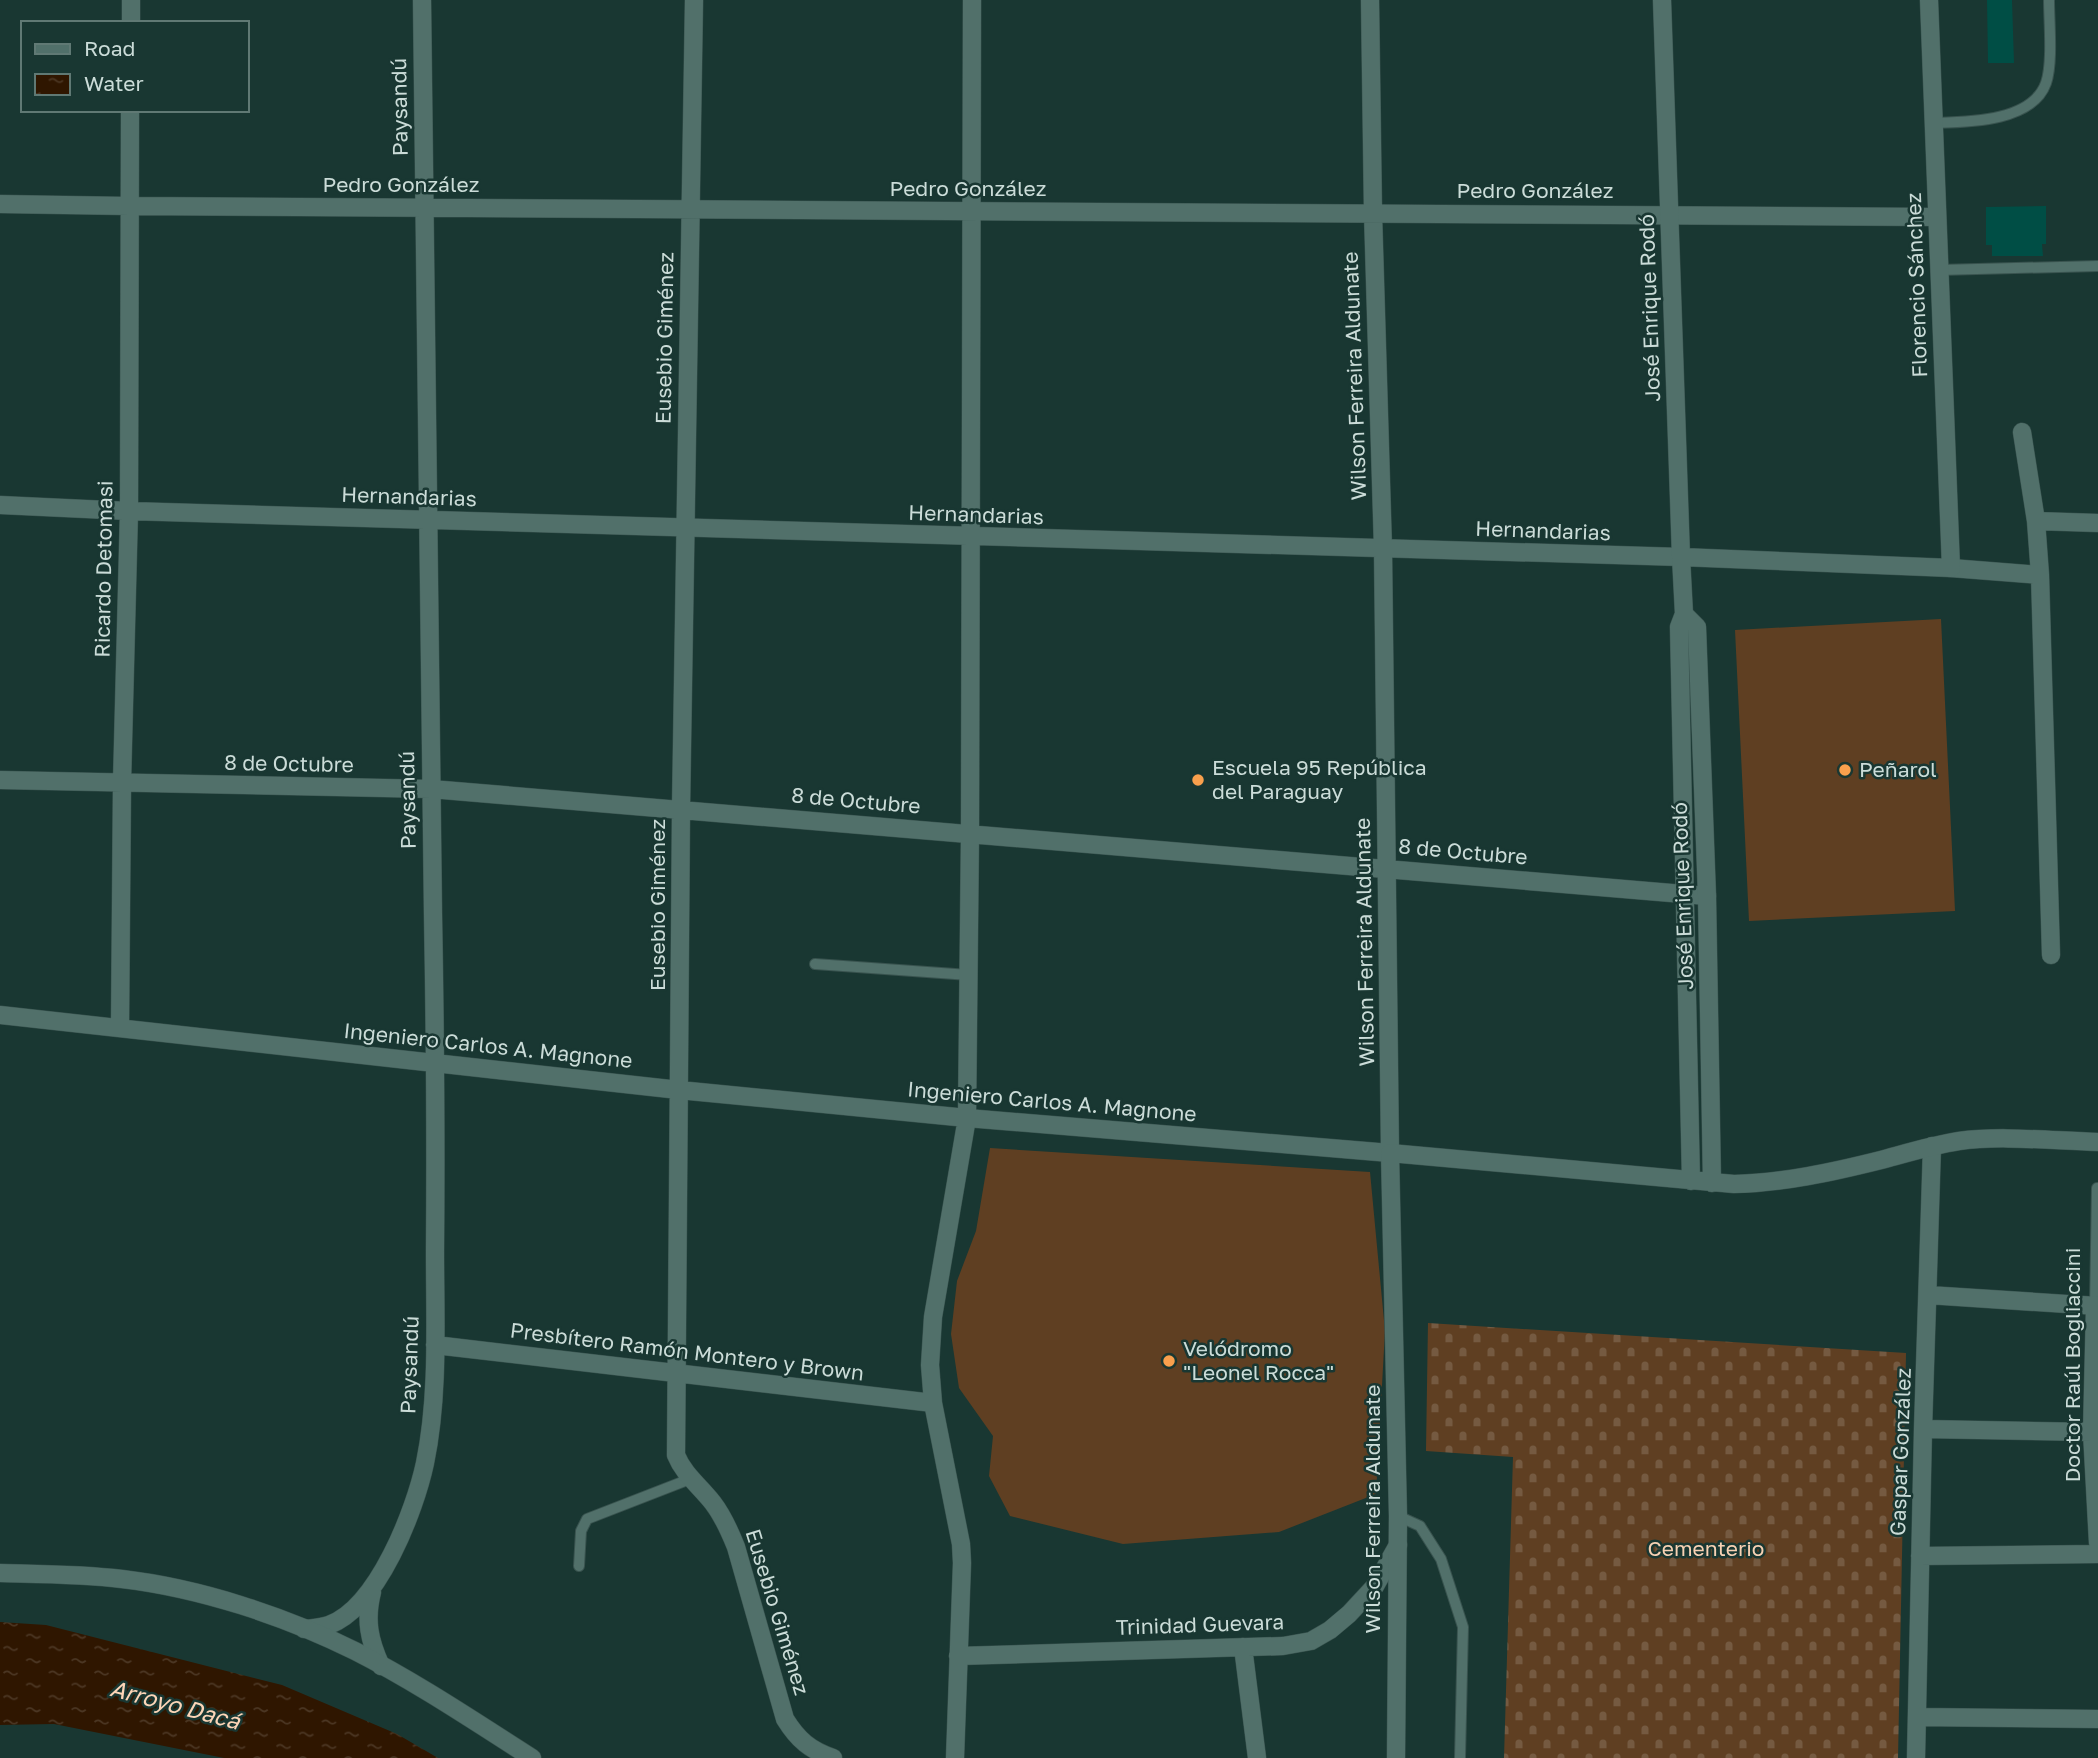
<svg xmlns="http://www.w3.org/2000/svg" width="2098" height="1758" font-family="'Golos Text',sans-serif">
  <defs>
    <pattern id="cemetery-stones" width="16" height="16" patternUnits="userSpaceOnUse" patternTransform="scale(1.75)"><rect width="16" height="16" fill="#5f3f22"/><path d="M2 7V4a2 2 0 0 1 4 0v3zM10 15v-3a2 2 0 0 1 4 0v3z" fill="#755a41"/></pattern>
    <pattern id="water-ripples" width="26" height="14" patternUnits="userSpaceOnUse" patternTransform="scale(1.75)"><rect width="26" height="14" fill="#2f1600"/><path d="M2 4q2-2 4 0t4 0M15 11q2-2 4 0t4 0" fill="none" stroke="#4c3724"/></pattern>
  </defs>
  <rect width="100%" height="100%" fill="#193732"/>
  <path fill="#5f3f22" d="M 1941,619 L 1955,911 L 1749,921 L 1735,630 Z
    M 990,1148 L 1370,1172 L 1385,1331 L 1376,1494 L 1279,1532 L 1123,1544 L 1010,1516 L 989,1476 L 993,1436 L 959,1388 L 951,1334 L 957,1281 L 976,1231 Z"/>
  <path fill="url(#cemetery-stones)" d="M 1428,1323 L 1906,1353 L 1898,1758 L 1504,1758 L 1513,1457 L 1426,1451 Z"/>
  <path fill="url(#water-ripples)" d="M 0,1622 L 46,1625 L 282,1685 L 397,1734 L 438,1758 L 224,1758 L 54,1724 L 0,1725 Z"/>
  <path fill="#004e45" d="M 1987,0 L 2012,0 L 2014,63 L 1988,63 Z
    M 2046,206 L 2046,244 L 2042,244 L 2043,256 L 1992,256 L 1992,245 L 1986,245 L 1986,207 Z"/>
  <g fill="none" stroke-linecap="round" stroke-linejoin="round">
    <g stroke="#39534f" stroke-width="12">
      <path id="service" d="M 1933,123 C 1968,122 2032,122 2046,83 C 2053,63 2049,22 2049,0
        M 1939,270 L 2098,266
        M 815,964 L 969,975
        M 2095,1306 L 2097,1188
        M 1398,1516 L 1420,1526 L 1441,1559 L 1463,1627 L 1460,1758
        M 579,1566 L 581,1531 L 587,1519 L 690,1479"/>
    </g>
    <g stroke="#39534f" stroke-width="19">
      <path id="minor" d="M 694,0 L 681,809 L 676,1455 C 684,1475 700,1486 713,1503 C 723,1516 730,1532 736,1547 L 785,1719 C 798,1740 810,1750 833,1758
        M 131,23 L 131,0
        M 0,204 L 129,206 L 1936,217
        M 2022,432 L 2036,521 L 2040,575 L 2051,955
        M 0,505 L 129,511 L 1681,557
        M 2036,521 L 2098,523
        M 1951,568 L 2040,575
        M 0,780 L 431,789 L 1707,896
        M 0,1015 L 679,1090 L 967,1118 L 1390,1153 L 1383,549 L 1373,213 L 1370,0
        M 120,1028 L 122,783 L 129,511 L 130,110
        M 1928,1295 L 2098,1306
        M 2095,1306 L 2092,1432 L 2098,1543
        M 435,1345 L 933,1403
        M 1923,1429 L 2092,1432
        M 1920,1556 L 2098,1554
        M 372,1592 C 365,1620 369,1640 381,1666
        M 304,1629 C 312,1628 321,1628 329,1625 C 378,1607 415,1510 425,1463 C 439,1396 435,1320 435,1252 C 436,1139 435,1026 433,914 C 427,609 426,304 422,0
        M 1243,1647 L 1257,1758
        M 958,1656 L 1283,1646 L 1311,1641 L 1330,1630 L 1349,1614 L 1375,1586 L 1398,1545
        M 1917,1717 L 2098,1719
        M 955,1758 L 962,1563 L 961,1544 L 933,1403 L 930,1365 L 933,1317 L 967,1118 L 970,833 L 972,0
        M 1916,1758 L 1923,1429 L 1932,1146"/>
    </g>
    <g stroke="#39534f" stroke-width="19">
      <path id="tertiary" d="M 1662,0 L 1681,557 L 1684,614 L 1679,627 L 1691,1181
        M 1681,557 L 1951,568 L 1929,0
        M 1684,614 L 1697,627 L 1707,896 L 1712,1183
        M 0,1573 C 41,1574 82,1574 122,1579 C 199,1588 285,1616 355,1651 C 416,1682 474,1721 532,1758
        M 1396,1758 L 1398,1516 L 1390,1153 L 1734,1184 C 1783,1183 1833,1172 1881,1160 C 1907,1153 1933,1145 1959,1141 C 2001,1135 2055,1141 2098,1142"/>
    </g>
    <use href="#service" stroke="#51706a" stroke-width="10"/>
    <use href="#minor" stroke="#51706a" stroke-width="18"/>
    <use href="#tertiary" stroke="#51706a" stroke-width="18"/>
  </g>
  <g fill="#f9a04d" stroke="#193732" stroke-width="2.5">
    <circle cx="1845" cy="770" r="7"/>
    <circle cx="1198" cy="780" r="7"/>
    <circle cx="1169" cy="1361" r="7"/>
  </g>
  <g text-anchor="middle" stroke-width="5" stroke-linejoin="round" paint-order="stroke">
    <g font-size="21" fill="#cbdcd8" stroke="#193732">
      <text transform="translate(400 107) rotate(-91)" y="7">Paysandú</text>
      <text x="401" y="192">Pedro González</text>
      <text x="968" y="196">Pedro González</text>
      <text x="1535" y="198">Pedro González</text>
      <text transform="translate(1917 285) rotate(-92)" y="7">Florencio Sánchez</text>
      <text transform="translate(1650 308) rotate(-92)" y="7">José Enrique Rodó</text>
      <text transform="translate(665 338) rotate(-89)" y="7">Eusebio Giménez</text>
      <text transform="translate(1355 376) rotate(-92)" y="7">Wilson Ferreira Aldunate</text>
      <text transform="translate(409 497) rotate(2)" y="7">Hernandarias</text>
      <text transform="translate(976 515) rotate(2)" y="7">Hernandarias</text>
      <text transform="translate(1543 531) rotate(2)" y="7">Hernandarias</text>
      <text transform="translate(104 569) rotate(-89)" y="7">Ricardo Detomasi</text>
      <text transform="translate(289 764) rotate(1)" y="7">8 de Octubre</text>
      <text transform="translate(408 800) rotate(-91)" y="7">Paysandú</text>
      <text transform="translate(856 801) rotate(5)" y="7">8 de Octubre</text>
      <text transform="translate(1463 852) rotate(5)" y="7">8 de Octubre</text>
      <text transform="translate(1683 896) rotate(-92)" y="7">José Enrique Rodó</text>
      <text transform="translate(658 905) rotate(-90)" y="7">Eusebio Giménez</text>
      <text transform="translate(1365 942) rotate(-91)" y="7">Wilson Ferreira Aldunate</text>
      <text transform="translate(488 1046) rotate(6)" y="7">Ingeniero Carlos A. Magnone</text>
      <text transform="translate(1052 1102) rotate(5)" y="7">Ingeniero Carlos A. Magnone</text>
      <text transform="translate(687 1352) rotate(7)" y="7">Presbítero Ramón Montero y Brown</text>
      <text transform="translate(410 1365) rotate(-88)" y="7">Paysandú</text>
      <text transform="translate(2073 1365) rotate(-90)" y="7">Doctor Raúl Bogliaccini</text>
      <text transform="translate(1901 1452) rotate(-88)" y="7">Gaspar González</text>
      <text transform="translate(1373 1509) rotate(-90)" y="7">Wilson Ferreira Aldunate</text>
      <text transform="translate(777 1612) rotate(73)" y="7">Eusebio Giménez</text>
      <text transform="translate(1200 1625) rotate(-2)" y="7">Trinidad Guevara</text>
    </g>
    <g font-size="21" fill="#cbdcd8" stroke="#193732" text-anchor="start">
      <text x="1212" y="775">Escuela 95 República<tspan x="1212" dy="24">del Paraguay</tspan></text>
      <text x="1859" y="777">Peñarol</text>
      <text x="1183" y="1356">Velódromo<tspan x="1183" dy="24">"Leonel Rocca"</tspan></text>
    </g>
    <g font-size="21" fill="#f7d1b3" stroke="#193732">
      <text x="1706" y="1556">Cementerio</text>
    </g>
    <g font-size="23" font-style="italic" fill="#fcd5b7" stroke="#193732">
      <text transform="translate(175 1705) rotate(15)" y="8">Arroyo Dacá</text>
    </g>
  </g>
  <rect x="21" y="21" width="228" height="91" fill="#193732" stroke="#607974" stroke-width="2"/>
  <rect x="35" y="44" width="35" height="10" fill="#51706a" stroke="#607974" stroke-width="2"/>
  <text x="84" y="56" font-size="21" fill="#cbdcd8">Road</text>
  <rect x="35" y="74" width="35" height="21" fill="url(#water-ripples)" stroke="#607974" stroke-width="2"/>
  <text x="84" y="91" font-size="21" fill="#cbdcd8">Water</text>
</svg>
